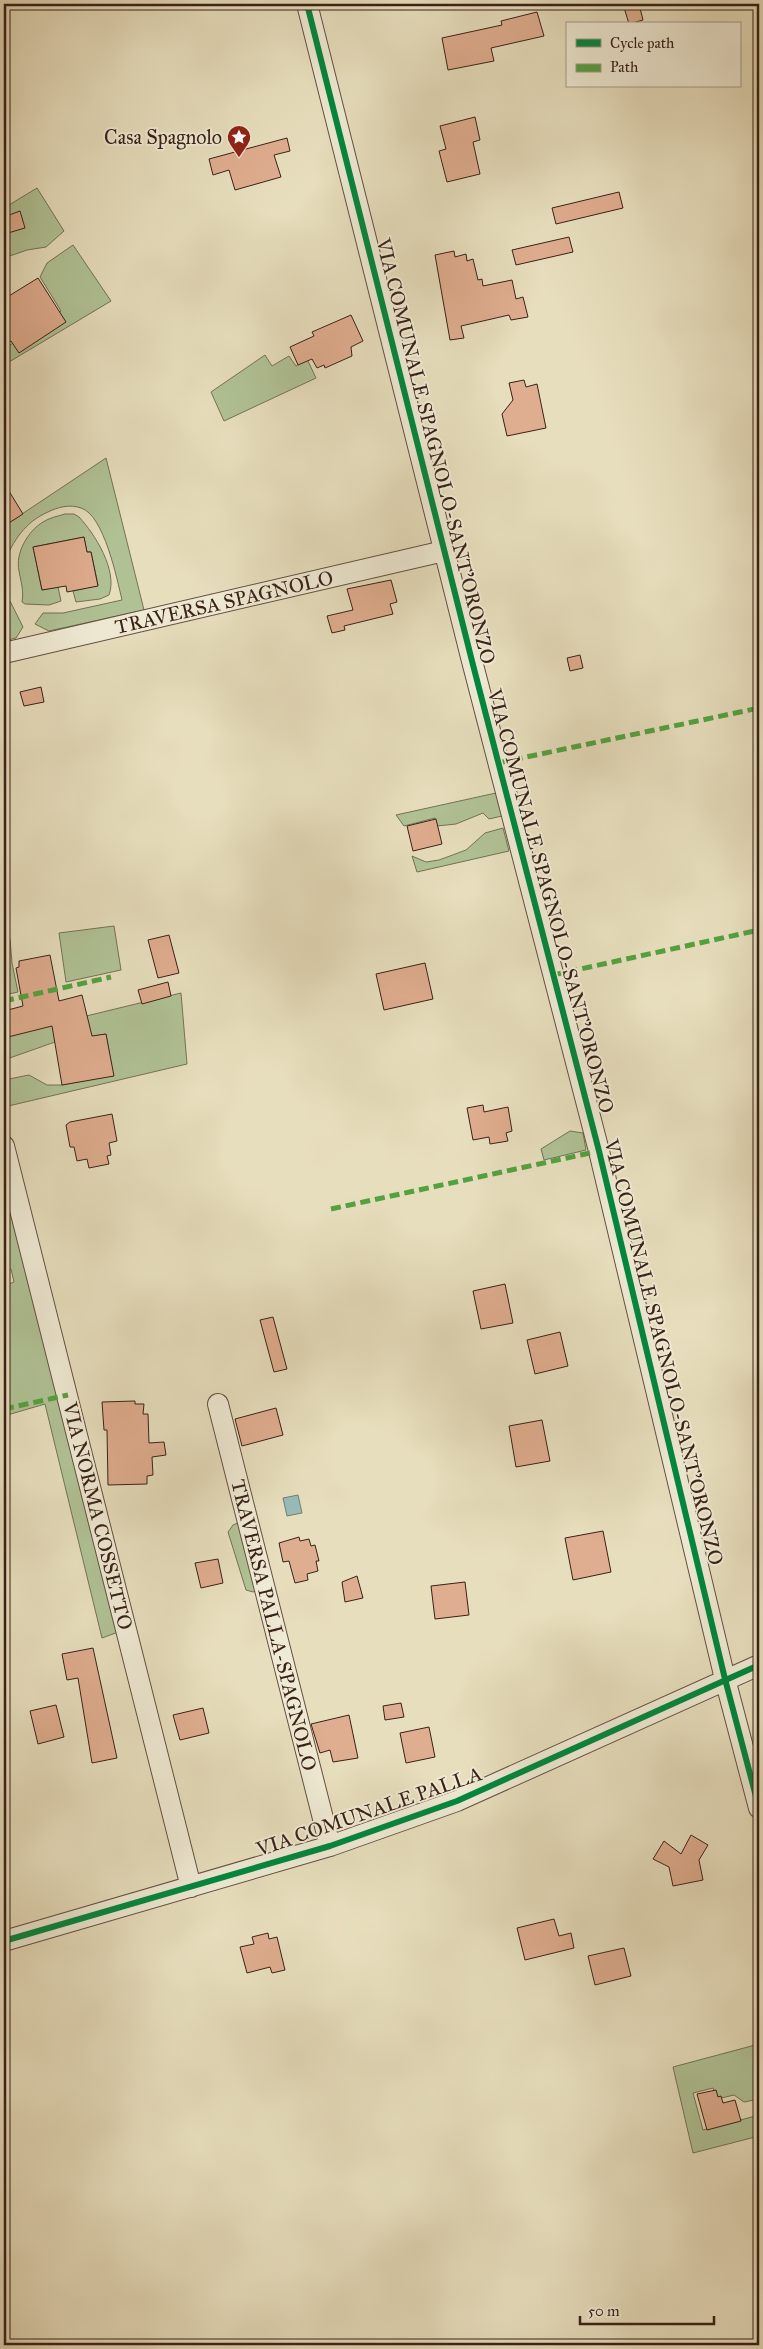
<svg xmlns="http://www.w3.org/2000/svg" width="763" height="2349" font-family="'IM FELL Great Primer',serif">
  <rect width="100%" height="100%" fill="#e7debd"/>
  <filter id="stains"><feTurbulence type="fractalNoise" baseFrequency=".004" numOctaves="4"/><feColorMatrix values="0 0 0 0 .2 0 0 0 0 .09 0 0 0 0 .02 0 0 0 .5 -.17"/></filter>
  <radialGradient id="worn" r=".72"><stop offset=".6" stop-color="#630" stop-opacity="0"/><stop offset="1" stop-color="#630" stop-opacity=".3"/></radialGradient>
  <path fill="#b0c295" stroke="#747256" d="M 37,188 L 64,231 L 46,247 L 27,250 L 4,258 L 4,208 Z
    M 73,245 L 111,301 L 4,365 L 4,349 L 61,311 L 40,277 L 47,263 Z
    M 265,355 L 272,366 L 289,356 L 296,366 L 307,359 L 316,378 L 224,421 L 211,392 Z
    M 106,458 L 144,610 L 49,631 L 35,624 L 43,613 L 63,613 L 122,600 C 117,579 104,515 81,508 C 70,504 58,507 48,512 C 25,522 13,541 4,563 L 4,526 Z
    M 65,514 L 74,514 L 79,517 C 95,534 118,571 109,595 L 100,599 L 76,602 L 73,591 L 98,585 L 91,552 L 87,552 L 84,537 L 33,547 L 42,590 L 58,587 L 61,601 L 49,605 L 25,604 L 22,602 C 24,591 21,582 19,571 C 15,553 28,531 43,522 C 49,518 58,516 65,514 Z
    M 4,598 L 10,601 L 23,627 L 16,638 L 4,641 Z
    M 496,793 L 502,816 L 489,819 L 483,813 L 456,824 L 437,826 L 435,818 L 404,826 L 396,815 Z
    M 503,828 L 509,851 L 417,872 L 412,856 L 426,862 L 439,860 L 466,850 L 485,833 Z
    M 114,926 L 121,970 L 66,982 L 59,933 Z
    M 10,939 L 12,963 L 18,992 L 4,995 L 4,940 Z
    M 181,993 L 187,1064 L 4,1107 L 4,1080 L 29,1075 L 47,1085 L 62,1085 L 113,1075 L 106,1034 L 55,1042 L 4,1060 L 4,1036 Z
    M 570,1131 L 583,1133 L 586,1150 L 544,1160 L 541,1149 Z
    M 4,1169 L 121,1631 L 102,1638 L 45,1404 L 4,1416 L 4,1286 L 14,1282 L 11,1269 L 4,1271 Z
    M 240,1522 L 260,1589 L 253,1592 L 246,1590 L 228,1532 L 233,1525 Z
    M 759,2044 L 759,2099 L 744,2102 L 734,2095 L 717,2099 L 713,2088 L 693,2093 L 703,2130 L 759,2115 L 759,2136 L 693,2153 L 673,2067 Z"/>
  <path fill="#98bbb7" stroke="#727d77" d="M 298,1495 L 302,1513 L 287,1516 L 283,1498 Z"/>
  <path fill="#dfad8f" stroke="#392118" d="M 623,4 L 639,4 L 643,20 L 629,24 Z
    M 537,12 L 544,36 L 491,48 L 494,61 L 448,70 L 442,38 L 502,25 L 501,21 Z
    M 475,117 L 480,140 L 473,142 L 480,174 L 447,182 L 439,151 L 446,149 L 440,126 Z
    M 287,138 L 290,151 L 274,155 L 281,177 L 235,190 L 229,170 L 213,175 L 209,159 Z
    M 619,192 L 623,208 L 556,224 L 552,208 Z
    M 20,211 L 25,228 L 8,233 L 4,217 Z
    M 569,237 L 573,252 L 516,265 L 512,250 Z
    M 454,251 L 455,257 L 466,254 L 467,261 L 473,259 L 478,280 L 482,279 L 483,286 L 512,280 L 516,299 L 523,297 L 528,317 L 511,320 L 509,315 L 461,326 L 464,338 L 450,340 L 435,255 Z
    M 38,278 L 66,322 L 19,353 L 11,341 L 4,346 L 4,299 Z
    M 351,315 L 363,341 L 351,347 L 352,356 L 325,368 L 324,365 L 317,368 L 312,359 L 298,365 L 290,347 L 314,336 L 312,332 Z
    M 524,380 L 526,387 L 537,384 L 546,428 L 507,436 L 502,414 L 513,400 L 509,383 Z
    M 4,483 L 23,514 L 4,526 Z
    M 84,537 L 87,552 L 91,552 L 98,586 L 67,592 L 66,586 L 42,590 L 33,547 Z
    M 391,580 L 397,602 L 390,604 L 393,614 L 344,626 L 345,630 L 332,633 L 327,616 L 353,610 L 347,589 Z
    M 580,655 L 583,668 L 570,671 L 567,658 Z
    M 41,687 L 44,702 L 24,706 L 20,692 Z
    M 436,819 L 442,844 L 413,851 L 407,826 Z
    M 169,935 L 179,973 L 158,978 L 148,940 Z
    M 50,955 L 59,1001 L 82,995 L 92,1036 L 106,1034 L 114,1076 L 62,1085 L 52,1026 L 4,1038 L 4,1011 L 23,1006 L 16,968 L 19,967 L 19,961 Z
    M 425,963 L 433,999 L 384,1010 L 376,974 Z
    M 168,982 L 171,996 L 142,1004 L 138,990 Z
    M 483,1105 L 484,1112 L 508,1107 L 512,1131 L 506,1133 L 508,1141 L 490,1144 L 489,1137 L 473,1140 L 467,1108 Z
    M 112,1114 L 117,1141 L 109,1143 L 111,1155 L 107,1156 L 109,1164 L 89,1168 L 87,1159 L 77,1161 L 74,1147 L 70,1147 L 66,1125 L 70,1122 Z
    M 505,1284 L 513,1323 L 481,1329 L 473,1291 Z
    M 273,1317 L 287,1369 L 274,1372 L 260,1320 Z
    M 560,1332 L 568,1366 L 535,1374 L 527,1340 Z
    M 135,1401 L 135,1404 L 144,1404 L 143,1414 L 148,1414 L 149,1443 L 164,1442 L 166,1455 L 152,1457 L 153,1475 L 147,1476 L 147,1484 L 108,1485 L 107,1430 L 104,1430 L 102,1402 Z
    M 276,1408 L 283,1435 L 242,1446 L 235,1419 Z
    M 542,1420 L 550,1461 L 516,1467 L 509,1426 Z
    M 603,1531 L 611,1572 L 573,1580 L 565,1538 Z
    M 299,1537 L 300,1541 L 309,1539 L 311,1546 L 315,1545 L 319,1561 L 316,1561 L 318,1571 L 307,1574 L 308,1580 L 295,1583 L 289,1561 L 283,1562 L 279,1543 Z
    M 218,1559 L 223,1583 L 201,1588 L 195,1563 Z
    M 357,1576 L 363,1598 L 345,1602 L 342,1582 Z
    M 465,1582 L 469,1615 L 435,1619 L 431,1586 Z
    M 93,1648 L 117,1758 L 92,1763 L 78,1678 L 67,1680 L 62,1654 Z
    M 401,1703 L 404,1717 L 385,1720 L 383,1706 Z
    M 56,1705 L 64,1737 L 38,1744 L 30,1711 Z
    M 203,1708 L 209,1733 L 180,1740 L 173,1715 Z
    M 349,1715 L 358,1758 L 333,1762 L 330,1750 L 320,1753 L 311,1724 Z
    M 429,1727 L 435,1757 L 406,1763 L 400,1733 Z
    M 691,1835 L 708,1845 L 699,1860 L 703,1880 L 673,1886 L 669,1867 L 653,1859 L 664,1841 L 681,1854 Z
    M 554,1919 L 559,1936 L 571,1933 L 574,1948 L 525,1960 L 517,1928 Z
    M 268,1933 L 269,1939 L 277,1937 L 285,1970 L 272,1973 L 270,1967 L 247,1973 L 240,1947 L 254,1944 L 252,1937 Z
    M 624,1948 L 631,1976 L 595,1985 L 588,1956 Z
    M 716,2090 L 718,2097 L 721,2096 L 723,2103 L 735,2100 L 741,2121 L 707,2130 L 697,2094 Z"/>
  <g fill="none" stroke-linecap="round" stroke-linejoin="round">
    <g stroke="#645041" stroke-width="22">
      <path id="minor" d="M 307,4 L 472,661 L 599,1151 L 725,1679 L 759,1808
        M 4,653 L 444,551
        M 4,1146 L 191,1887
        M 218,1404 L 330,1846
        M 4,1941 L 330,1846 L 457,1801 L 759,1665"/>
    </g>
    <use href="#minor" stroke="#efead4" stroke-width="20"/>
    <path stroke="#53a240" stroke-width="5" stroke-dasharray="10 5" stroke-linecap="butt" d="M 498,763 L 759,708
      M 553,975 L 759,930
      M 4,1001 L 111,977
      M 331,1209 L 599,1151
      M 4,1409 L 68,1395"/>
    <g stroke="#efead4" stroke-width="9">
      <path id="cycleway" d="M 307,4 L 472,661 L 599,1151 L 725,1679 L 759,1808
        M 4,1941 L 330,1846 L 457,1801 L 759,1665"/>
    </g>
    <use href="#cycleway" stroke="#00873e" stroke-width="6"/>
  </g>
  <defs>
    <g id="sight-pin" transform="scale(1.25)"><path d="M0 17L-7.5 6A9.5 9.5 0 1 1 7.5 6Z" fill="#8f2418" stroke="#efead4"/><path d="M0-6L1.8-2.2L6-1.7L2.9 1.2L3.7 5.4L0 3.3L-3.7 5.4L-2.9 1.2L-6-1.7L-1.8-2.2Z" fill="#fff"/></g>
  </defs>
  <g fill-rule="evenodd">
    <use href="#sight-pin" x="239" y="137"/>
  </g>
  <g text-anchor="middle" stroke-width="4" stroke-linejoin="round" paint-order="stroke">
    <g font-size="20" fill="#392118" stroke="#efead4" text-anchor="end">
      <text x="222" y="144">Casa Spagnolo</text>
    </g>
    <g font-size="20" fill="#392118" stroke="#efead4">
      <text transform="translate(436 451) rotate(76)" y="7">VIA COMUNALE SPAGNOLO-SANT'ORONZO</text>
      <text transform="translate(224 602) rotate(-13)" y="7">TRAVERSA SPAGNOLO</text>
      <text transform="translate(551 901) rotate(75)" y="7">VIA COMUNALE SPAGNOLO-SANT'ORONZO</text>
      <text transform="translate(664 1352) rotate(76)" y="7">VIA COMUNALE SPAGNOLO-SANT'ORONZO</text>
      <text transform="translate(98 1516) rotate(76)" y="7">VIA NORMA COSSETTO</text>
      <text transform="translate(274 1625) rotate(76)" y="7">TRAVERSA PALLA-SPAGNOLO</text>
      <text transform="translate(369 1811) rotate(-19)" y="7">VIA COMUNALE PALLA</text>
    </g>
  </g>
  <rect width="763" height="2349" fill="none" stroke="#e7debd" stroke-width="20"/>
  <rect x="5" y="5" width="753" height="2339" fill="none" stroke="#392118" stroke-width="2.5"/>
  <rect x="10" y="10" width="743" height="2329" fill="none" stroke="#392118"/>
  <rect x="566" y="22" width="175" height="65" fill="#efead4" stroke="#a69a89"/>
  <rect x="576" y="39" width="25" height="8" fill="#00873e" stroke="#a69a89"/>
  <text x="610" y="48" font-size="15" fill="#392118">Cycle path</text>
  <rect x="576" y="64" width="25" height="8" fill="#53a240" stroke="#a69a89"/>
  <text x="610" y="72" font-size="15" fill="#392118">Path</text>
  <path d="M580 2316v8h134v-8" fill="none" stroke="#392118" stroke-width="2.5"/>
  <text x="588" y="2316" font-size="15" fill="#392118" stroke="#efead4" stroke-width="4" paint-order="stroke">50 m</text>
  <rect width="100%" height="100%" filter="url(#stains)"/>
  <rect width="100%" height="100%" fill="url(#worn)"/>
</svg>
